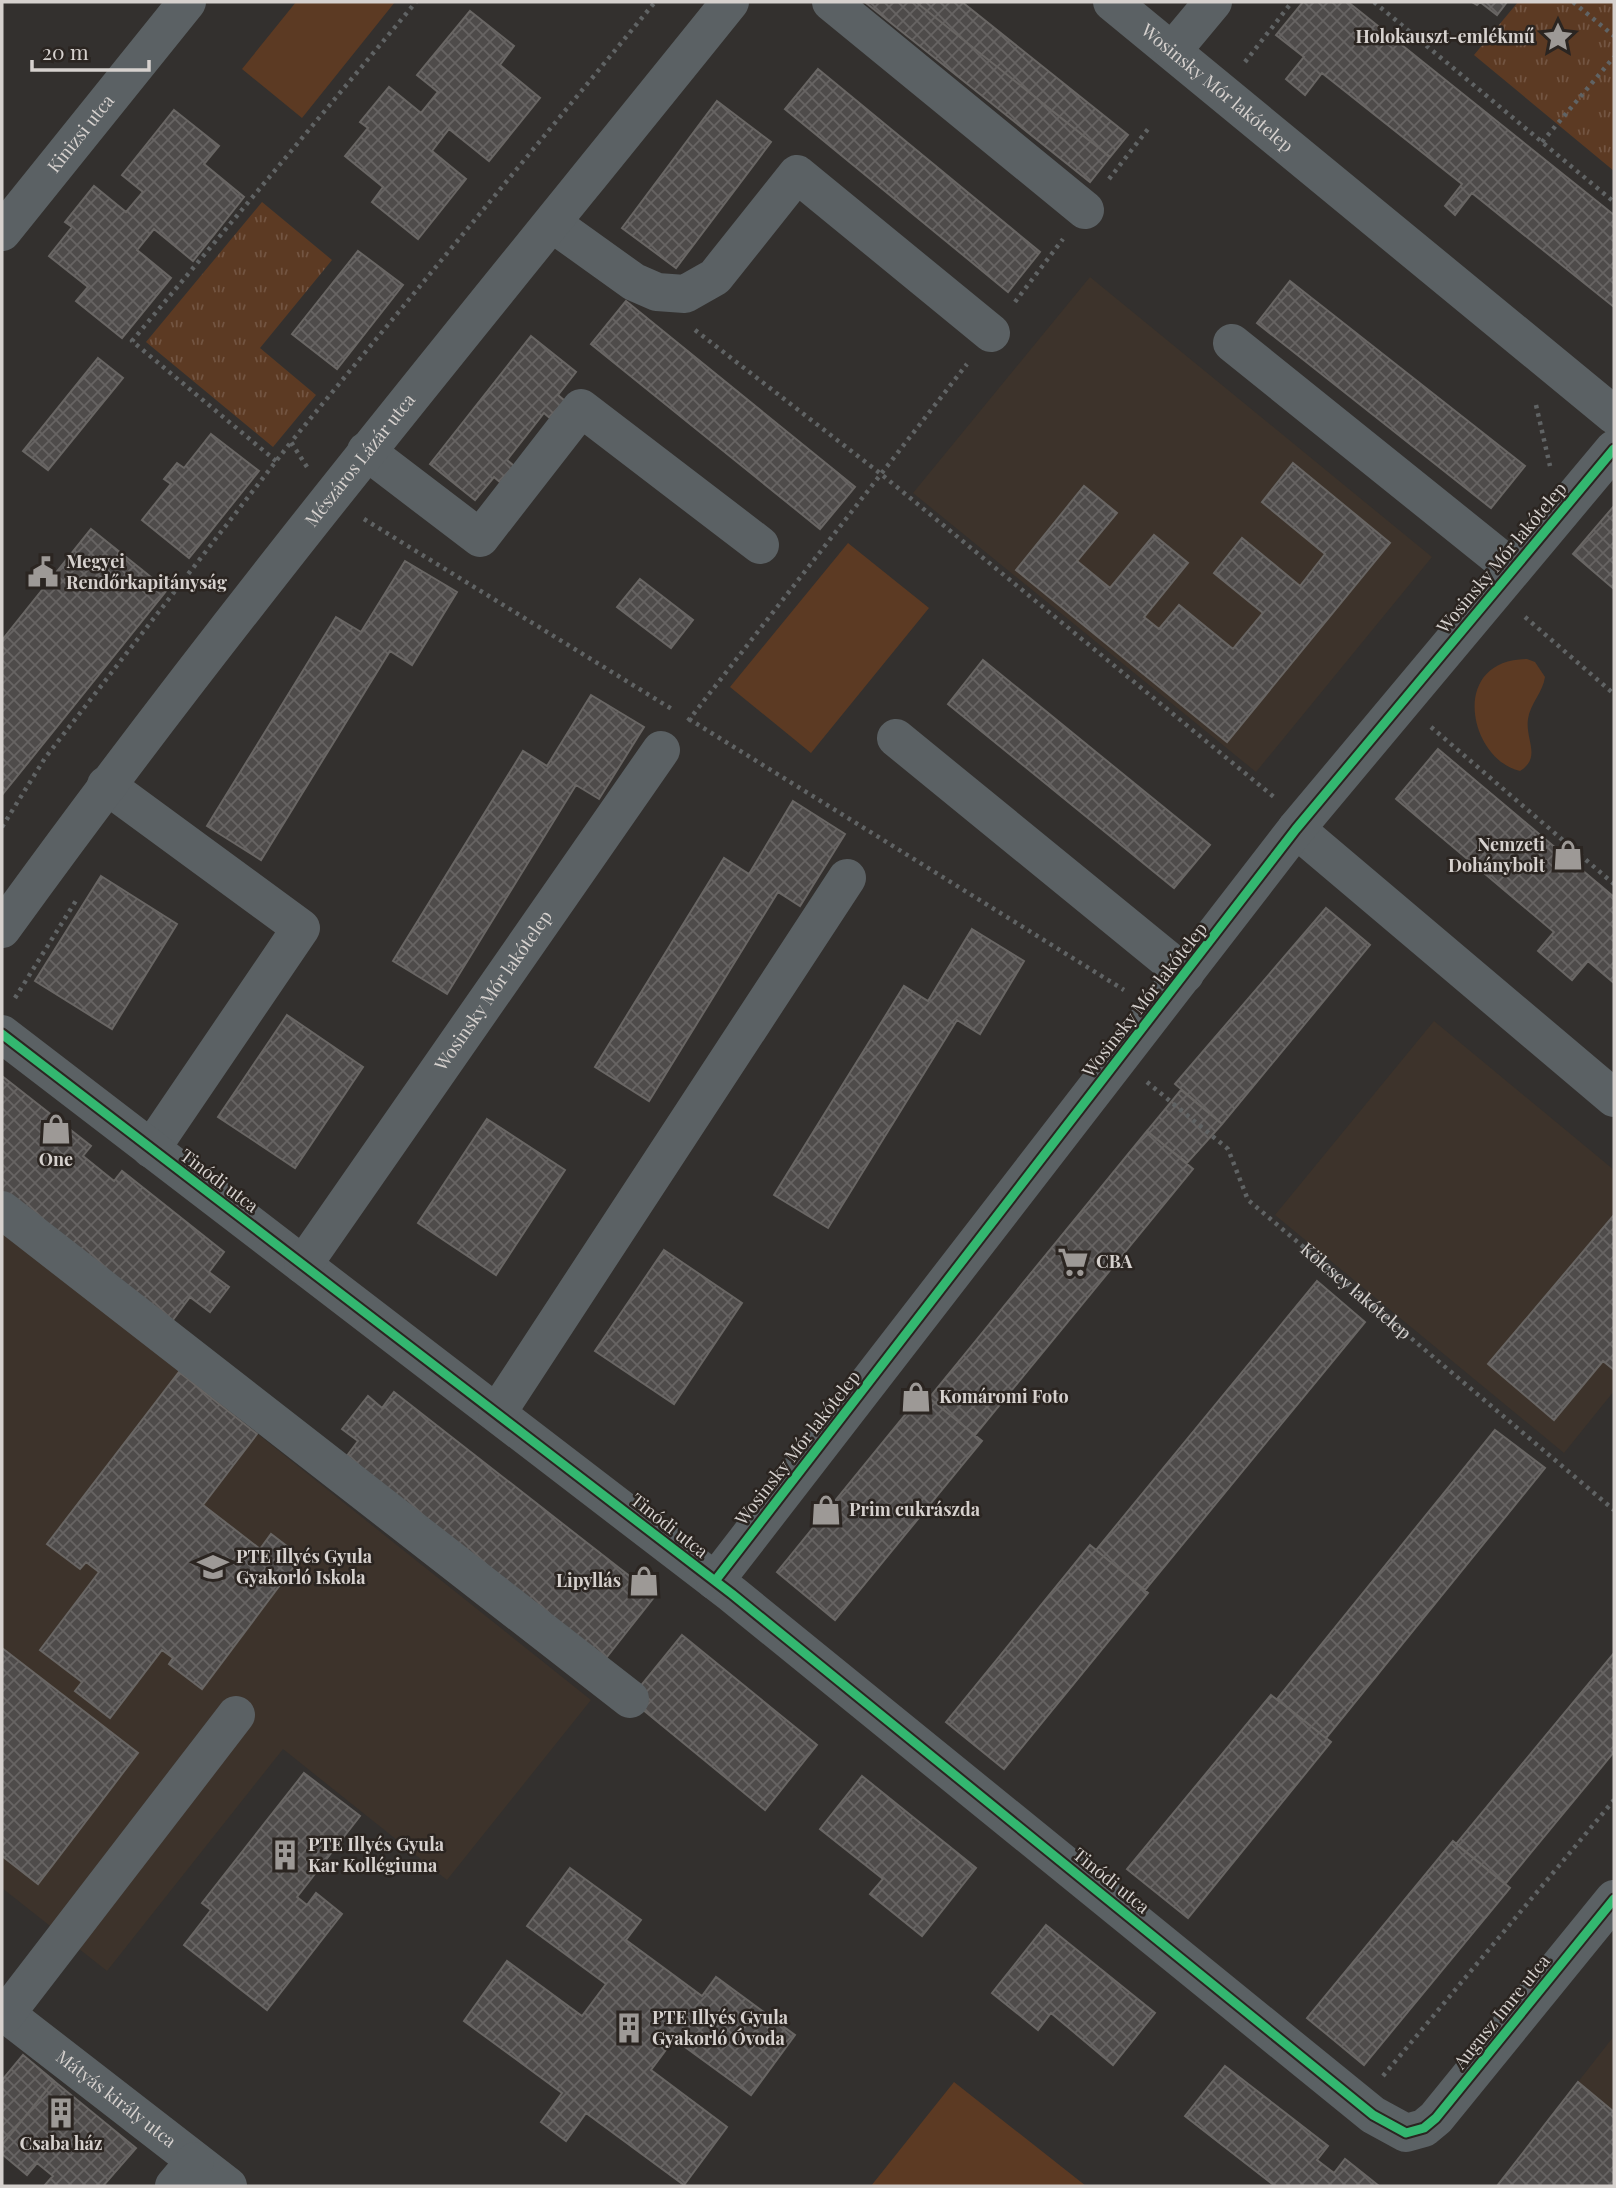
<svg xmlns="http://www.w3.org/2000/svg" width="1616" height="2188" font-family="'Playfair Display',serif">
  <defs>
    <pattern id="park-tufts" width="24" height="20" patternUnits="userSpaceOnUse" patternTransform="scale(1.75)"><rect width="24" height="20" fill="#5c3a23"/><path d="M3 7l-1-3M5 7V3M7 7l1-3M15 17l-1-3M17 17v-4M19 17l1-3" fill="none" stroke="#735542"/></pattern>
    <pattern id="building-cross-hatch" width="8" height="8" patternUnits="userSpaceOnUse" patternTransform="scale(1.75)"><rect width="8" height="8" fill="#4e4b4a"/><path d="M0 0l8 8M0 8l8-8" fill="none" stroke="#676463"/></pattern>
  </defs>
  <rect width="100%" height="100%" fill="#33302e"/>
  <path fill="#3d332b" d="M 1090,277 L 1432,557 L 1256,772 L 913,493 Z
    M 1434,1021 L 1614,1170 L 1614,1391 L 1564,1453 L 1275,1215 Z
    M 2,1230 L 591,1700 L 447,1880 L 283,1749 L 107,1971 L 2,1888 Z
    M 1614,2036 L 1614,2186 L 1497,2186 L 1578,2082 Z"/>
  <path fill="#5c3a23" d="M 296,2 L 395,2 L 302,118 L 242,69 Z
    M 848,543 L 929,608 L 811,753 L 730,687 Z
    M 1527,659 L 1535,662 L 1545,677 C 1543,692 1530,704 1528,719 C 1525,740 1542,757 1520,771 C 1469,759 1448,660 1527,659 Z
    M 954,2082 L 1086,2186 L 871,2186 Z"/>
  <path fill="url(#park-tufts)" d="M 1518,2 L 1614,2 L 1614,171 L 1474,55 Z
    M 262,202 L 332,260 L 260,348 L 316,395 L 273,447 L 146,342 Z"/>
  <path fill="url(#building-cross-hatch)" stroke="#696664" stroke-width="2" d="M 916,2 L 962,2 L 1128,135 L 1110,157 Z
    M 916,2 L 1110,157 L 1090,182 L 866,3 Z
    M 1303,2 L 1348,2 L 1614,215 L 1614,307 L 1472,193 L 1455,215 L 1445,206 L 1462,184 L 1322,73 L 1305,95 L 1286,79 L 1304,57 L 1276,35 Z
    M 1472,2 L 1507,2 L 1497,15 L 1480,2 L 1477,5 Z
    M 470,11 L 514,46 L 500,65 L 540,98 L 489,161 L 449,129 L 432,151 L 466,179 L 418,239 L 372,202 L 383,187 L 345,156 L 368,128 L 360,122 L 389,87 L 421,113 L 438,92 L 417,75 Z
    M 818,69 L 1040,252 L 1008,292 L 785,109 Z
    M 717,101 L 771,142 L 676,268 L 622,228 Z
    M 174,110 L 219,146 L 204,164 L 244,197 L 193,261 L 154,229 L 137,250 L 171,278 L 122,338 L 76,301 L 88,287 L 49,256 L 72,227 L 65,222 L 94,186 L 126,212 L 143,192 L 122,175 Z
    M 358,251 L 403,285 L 337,369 L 292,334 Z
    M 1290,281 L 1525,466 L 1491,508 L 1257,323 Z
    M 626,301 L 855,487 L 820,529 L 591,344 Z
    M 531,336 L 576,372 L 558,395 L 565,401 L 551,419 L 544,413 L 507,460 L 514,466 L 501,483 L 494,477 L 475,500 L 430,464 Z
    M 98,358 L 123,378 L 48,470 L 23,451 Z
    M 211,434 L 259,471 L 189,558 L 142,520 L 171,484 L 164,479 L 177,463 L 184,468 Z
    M 1293,463 L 1390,543 L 1227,742 L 1016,570 L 1084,486 L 1117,513 L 1077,561 L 1110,588 L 1154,535 L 1188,563 L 1144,617 L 1159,629 L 1179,605 L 1233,649 L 1263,613 L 1214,573 L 1242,538 L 1300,586 L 1325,554 L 1262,502 Z
    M 1614,506 L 1614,589 L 1573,554 Z
    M 91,529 L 167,590 L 2,795 L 2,640 Z
    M 405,561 L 457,592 L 412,665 L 390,651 L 261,860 L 207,826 L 336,617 L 361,632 Z
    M 640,579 L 693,620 L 671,648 L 617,607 Z
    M 983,660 L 1210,845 L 1174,888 L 948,704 Z
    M 591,695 L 644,727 L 599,799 L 576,785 L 447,994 L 393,961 L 523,751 L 547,766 Z
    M 1438,749 L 1614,897 L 1614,983 L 1588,961 L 1572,980 L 1538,951 L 1554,932 L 1396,799 Z
    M 793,801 L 845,834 L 800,906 L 778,892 L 649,1101 L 595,1067 L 724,858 L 749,874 Z
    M 101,876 L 177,924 L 112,1029 L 35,981 Z
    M 1326,908 L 1370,945 L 1222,1124 L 1175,1084 Z
    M 972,929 L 1024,961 L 980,1034 L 957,1020 L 828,1228 L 774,1195 L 904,986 L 928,1001 Z
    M 287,1015 L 363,1067 L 295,1168 L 218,1117 Z
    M 2,1076 L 91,1146 L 83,1156 L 114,1181 L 122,1171 L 224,1252 L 209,1272 L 229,1287 L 210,1312 L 190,1297 L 169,1325 L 2,1193 Z
    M 1181,1090 L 1222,1124 L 1187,1163 L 1147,1131 Z
    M 487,1119 L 565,1170 L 496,1275 L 418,1223 Z
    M 1147,1131 L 1193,1169 L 975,1435 L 929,1398 Z
    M 1614,1215 L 1614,1370 L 1603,1361 L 1554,1420 L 1488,1364 Z
    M 664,1250 L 742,1303 L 674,1404 L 595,1351 Z
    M 1317,1281 L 1365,1322 L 1145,1590 L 1096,1550 Z
    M 179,1372 L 257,1434 L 203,1505 L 260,1549 L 271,1534 L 301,1557 L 202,1689 L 169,1664 L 173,1658 L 162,1650 L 110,1718 L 75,1691 L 82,1682 L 40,1650 L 99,1572 L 86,1562 L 80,1569 L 47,1544 Z
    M 394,1392 L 655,1596 L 602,1663 L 343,1461 L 358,1441 L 342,1429 L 368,1396 L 382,1408 Z
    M 923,1393 L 982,1441 L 835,1620 L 777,1572 Z
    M 1495,1430 L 1545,1468 L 1326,1738 L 1277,1699 Z
    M 1090,1545 L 1148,1593 L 1004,1769 L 946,1722 Z
    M 682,1635 L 817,1745 L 765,1810 L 630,1699 Z
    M 2,1648 L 138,1753 L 38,1884 L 2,1856 Z
    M 1614,1653 L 1614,1752 L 1505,1884 L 1456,1844 Z
    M 1271,1695 L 1331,1742 L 1188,1918 L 1127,1869 Z
    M 304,1773 L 360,1816 L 297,1897 L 307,1905 L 316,1893 L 342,1914 L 267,2010 L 184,1945 L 211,1910 L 202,1903 Z
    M 862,1776 L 976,1868 L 922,1936 L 870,1894 L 883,1879 L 820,1829 Z
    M 1453,1841 L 1510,1888 L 1364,2065 L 1307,2018 Z
    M 570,1868 L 641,1920 L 626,1940 L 702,1996 L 716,1977 L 795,2035 L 751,2095 L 674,2039 L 651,2070 L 727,2127 L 684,2185 L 586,2113 L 566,2141 L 541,2122 L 562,2093 L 464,2021 L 507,1961 L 582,2016 L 606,1984 L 527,1926 Z
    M 1046,1925 L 1155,2013 L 1113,2065 L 1051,2013 L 1038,2030 L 992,1993 Z
    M 23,2055 L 54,2081 L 2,2145 L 2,2080 Z
    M 1225,2066 L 1328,2146 L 1317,2160 L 1334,2173 L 1345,2159 L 1379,2186 L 1275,2186 L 1185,2116 Z
    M 54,2081 L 136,2148 L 103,2186 L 44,2186 L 53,2176 L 37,2163 L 27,2175 L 2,2154 L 2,2145 Z
    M 1578,2082 L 1614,2112 L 1614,2186 L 1497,2186 Z"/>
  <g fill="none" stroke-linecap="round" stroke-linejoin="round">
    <g stroke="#606364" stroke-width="4.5" stroke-dasharray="3.5 5" stroke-linecap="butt">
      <path d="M 1374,2 L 1614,202"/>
      <path d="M 1573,2 L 1614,36"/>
      <path d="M 1245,62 L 1292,2"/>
      <path d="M 1542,142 L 1614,57"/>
      <path d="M 1109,179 L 1148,129"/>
      <path d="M 1015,302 L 1063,239"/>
      <path d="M 695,330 L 881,474 L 1274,797"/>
      <path d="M 1536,405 L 1550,466"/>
      <path d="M 276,461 L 132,341 L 416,2"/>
      <path d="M 307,467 L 291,442 L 655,2"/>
      <path d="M 364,519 L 675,711"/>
      <path d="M 1525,617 L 1614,694"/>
      <path d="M 689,719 L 1124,990"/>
      <path d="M 688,721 L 967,364"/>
      <path d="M 1431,727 L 1614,884"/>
      <path d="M 2,827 L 45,758 L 291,442"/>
      <path d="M 15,998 L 77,899"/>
      <path id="s1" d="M 1147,1082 L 1228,1149 L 1248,1200 L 1614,1510"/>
      <path d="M 1383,2076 L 1614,1800"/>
    </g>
    <g stroke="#5b6164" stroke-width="38">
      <path d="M 831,2 L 1085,210"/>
      <path id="s2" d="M 1112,2 L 1614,415"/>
      <path d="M 1173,50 L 1213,2"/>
      <path d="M 553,224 L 634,282 L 657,292 L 685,294 L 715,277 L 797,174 L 991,333"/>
      <path id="s3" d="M 2,232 L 187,2"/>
      <path d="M 1232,343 L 1513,569"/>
      <path d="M 366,451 L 480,538 L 581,408 L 760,545"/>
      <path d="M 896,738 L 1185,974"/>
      <path d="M 106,785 L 301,928 L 151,1149"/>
      <path d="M 1296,829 L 1614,1098"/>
      <path id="s4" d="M 2,929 C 232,610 484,308 730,2"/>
      <path d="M 2,1034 L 732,1594 L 1373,2115 L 1406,2133 L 1424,2128 L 1436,2118 L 1614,1899"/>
      <path d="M 2,1210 L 630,1699"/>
      <path id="s5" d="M 303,1265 L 661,750"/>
      <path d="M 497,1413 L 847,878"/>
      <path d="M 715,1581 L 1296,829 L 1614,449"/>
      <path id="s6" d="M 2,2011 L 228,2186"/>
      <path d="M 6,2014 L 236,1715"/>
      <path d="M 174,2186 L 195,2161"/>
    </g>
    <g stroke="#2b2521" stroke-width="13">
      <path id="cycleway" d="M 2,1034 L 732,1594 L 1373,2115 L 1406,2133 L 1424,2128 L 1436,2118 L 1614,1899
        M 715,1581 L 1296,829 L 1614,449"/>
    </g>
    <use href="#cycleway" stroke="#33b770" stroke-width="9"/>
  </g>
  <defs>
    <g id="sight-bare" transform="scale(2.415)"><path d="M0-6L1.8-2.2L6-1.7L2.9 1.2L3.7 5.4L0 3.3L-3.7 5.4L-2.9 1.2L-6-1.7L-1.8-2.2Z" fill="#9d9996" stroke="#2b2521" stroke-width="2.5" paint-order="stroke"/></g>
    <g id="civic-bare" transform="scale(2.415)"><path d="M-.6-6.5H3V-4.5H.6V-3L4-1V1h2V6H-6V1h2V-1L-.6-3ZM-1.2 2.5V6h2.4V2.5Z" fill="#9d9996" stroke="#2b2521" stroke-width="2.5" paint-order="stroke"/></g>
    <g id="shop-bare" transform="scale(2.415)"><path d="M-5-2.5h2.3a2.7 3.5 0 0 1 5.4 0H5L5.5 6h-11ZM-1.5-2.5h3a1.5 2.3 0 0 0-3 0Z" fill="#9d9996" stroke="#2b2521" stroke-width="2.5" paint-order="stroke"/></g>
    <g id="supermarket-bare" transform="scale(2.415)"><path d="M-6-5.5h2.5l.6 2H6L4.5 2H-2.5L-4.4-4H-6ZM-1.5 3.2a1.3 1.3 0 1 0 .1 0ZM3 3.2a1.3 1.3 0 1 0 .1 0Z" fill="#9d9996" stroke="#2b2521" stroke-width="2.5" paint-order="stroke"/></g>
    <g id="school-bare" transform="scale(2.415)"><path d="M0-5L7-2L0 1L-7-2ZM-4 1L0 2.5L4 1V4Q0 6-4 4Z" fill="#9d9996" stroke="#2b2521" stroke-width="2.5" paint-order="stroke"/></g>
    <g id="building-bare" transform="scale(2.415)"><path d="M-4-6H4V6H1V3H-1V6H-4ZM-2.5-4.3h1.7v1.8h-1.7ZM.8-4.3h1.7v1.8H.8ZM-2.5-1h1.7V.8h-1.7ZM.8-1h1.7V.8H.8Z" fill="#9d9996" stroke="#2b2521" stroke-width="2.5" paint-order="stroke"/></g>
  </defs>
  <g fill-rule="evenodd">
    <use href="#sight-bare" x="1558" y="37"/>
    <use href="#civic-bare" x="43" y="572"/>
    <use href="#shop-bare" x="1568" y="855"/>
    <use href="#shop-bare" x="56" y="1129"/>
    <use href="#supermarket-bare" x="1073" y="1262"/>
    <use href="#shop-bare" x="916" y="1397"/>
    <use href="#shop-bare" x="826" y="1510"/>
    <use href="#school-bare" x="213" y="1567"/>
    <use href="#shop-bare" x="644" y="1581"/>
    <use href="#building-bare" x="285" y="1855"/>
    <use href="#building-bare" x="629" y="2028"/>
    <use href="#building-bare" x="61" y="2113"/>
  </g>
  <g text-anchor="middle" stroke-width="5" stroke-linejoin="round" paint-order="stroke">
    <g font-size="18" font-weight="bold" fill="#d6d1ce" stroke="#2b2521" text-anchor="start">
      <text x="1535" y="43" text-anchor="end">Holokauszt-emlékmű</text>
      <text x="66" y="568">Megyei<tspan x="66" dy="21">Rendőrkapitányság</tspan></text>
      <text x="1545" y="851" text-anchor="end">Nemzeti<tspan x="1545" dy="21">Dohánybolt</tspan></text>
      <text x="56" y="1166" text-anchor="middle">One</text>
      <text x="1096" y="1268">CBA</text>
      <text x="939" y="1403">Komáromi Foto</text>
      <text x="849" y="1516">Prim cukrászda</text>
      <text x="236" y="1563">PTE Illyés Gyula<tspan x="236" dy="21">Gyakorló Iskola</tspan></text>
      <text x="621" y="1587" text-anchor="end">Lipyllás</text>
      <text x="308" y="1851">PTE Illyés Gyula<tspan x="308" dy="21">Kar Kollégiuma</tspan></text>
      <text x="652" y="2024">PTE Illyés Gyula<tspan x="652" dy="21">Gyakorló Óvoda</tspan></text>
      <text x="61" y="2150" text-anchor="middle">Csaba ház</text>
    </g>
    <g font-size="18" fill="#d6d1ce" stroke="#2b2521">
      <text dy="6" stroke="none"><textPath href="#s2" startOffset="136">Wosinsky Mór lakótelep</textPath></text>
      <text dy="6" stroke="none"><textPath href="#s3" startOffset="126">Kinizsi utca</textPath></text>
      <text dy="6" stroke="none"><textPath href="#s4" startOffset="590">Mészáros Lázár utca</textPath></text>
      <text transform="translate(1502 558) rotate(-50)" y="6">Wosinsky Mór lakótelep</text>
      <text dy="6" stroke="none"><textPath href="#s5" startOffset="334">Wosinsky Mór lakótelep</textPath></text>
      <text transform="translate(1145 1000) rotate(-52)" y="6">Wosinsky Mór lakótelep</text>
      <text transform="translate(219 1181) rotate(37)" y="6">Tinódi utca</text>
      <text dy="6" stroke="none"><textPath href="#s1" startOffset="301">Kölcsey lakótelep</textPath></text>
      <text transform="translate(798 1448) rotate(-52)" y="6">Wosinsky Mór lakótelep</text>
      <text transform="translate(669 1526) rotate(38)" y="6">Tinódi utca</text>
      <text transform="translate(1111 1881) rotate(39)" y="6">Tinódi utca</text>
      <text transform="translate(1502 2012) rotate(-51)" y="6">Augusz Imre utca</text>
      <text dy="6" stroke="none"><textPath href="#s6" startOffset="144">Mátyás király utca</textPath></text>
    </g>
  </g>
  <rect width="1616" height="2188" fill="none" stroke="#d6d1ce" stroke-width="7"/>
  <path d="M32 60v10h117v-10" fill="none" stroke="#d6d1ce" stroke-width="3.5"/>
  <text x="42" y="60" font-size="21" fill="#d6d1ce" stroke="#2b2521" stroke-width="5" paint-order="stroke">20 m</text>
</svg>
